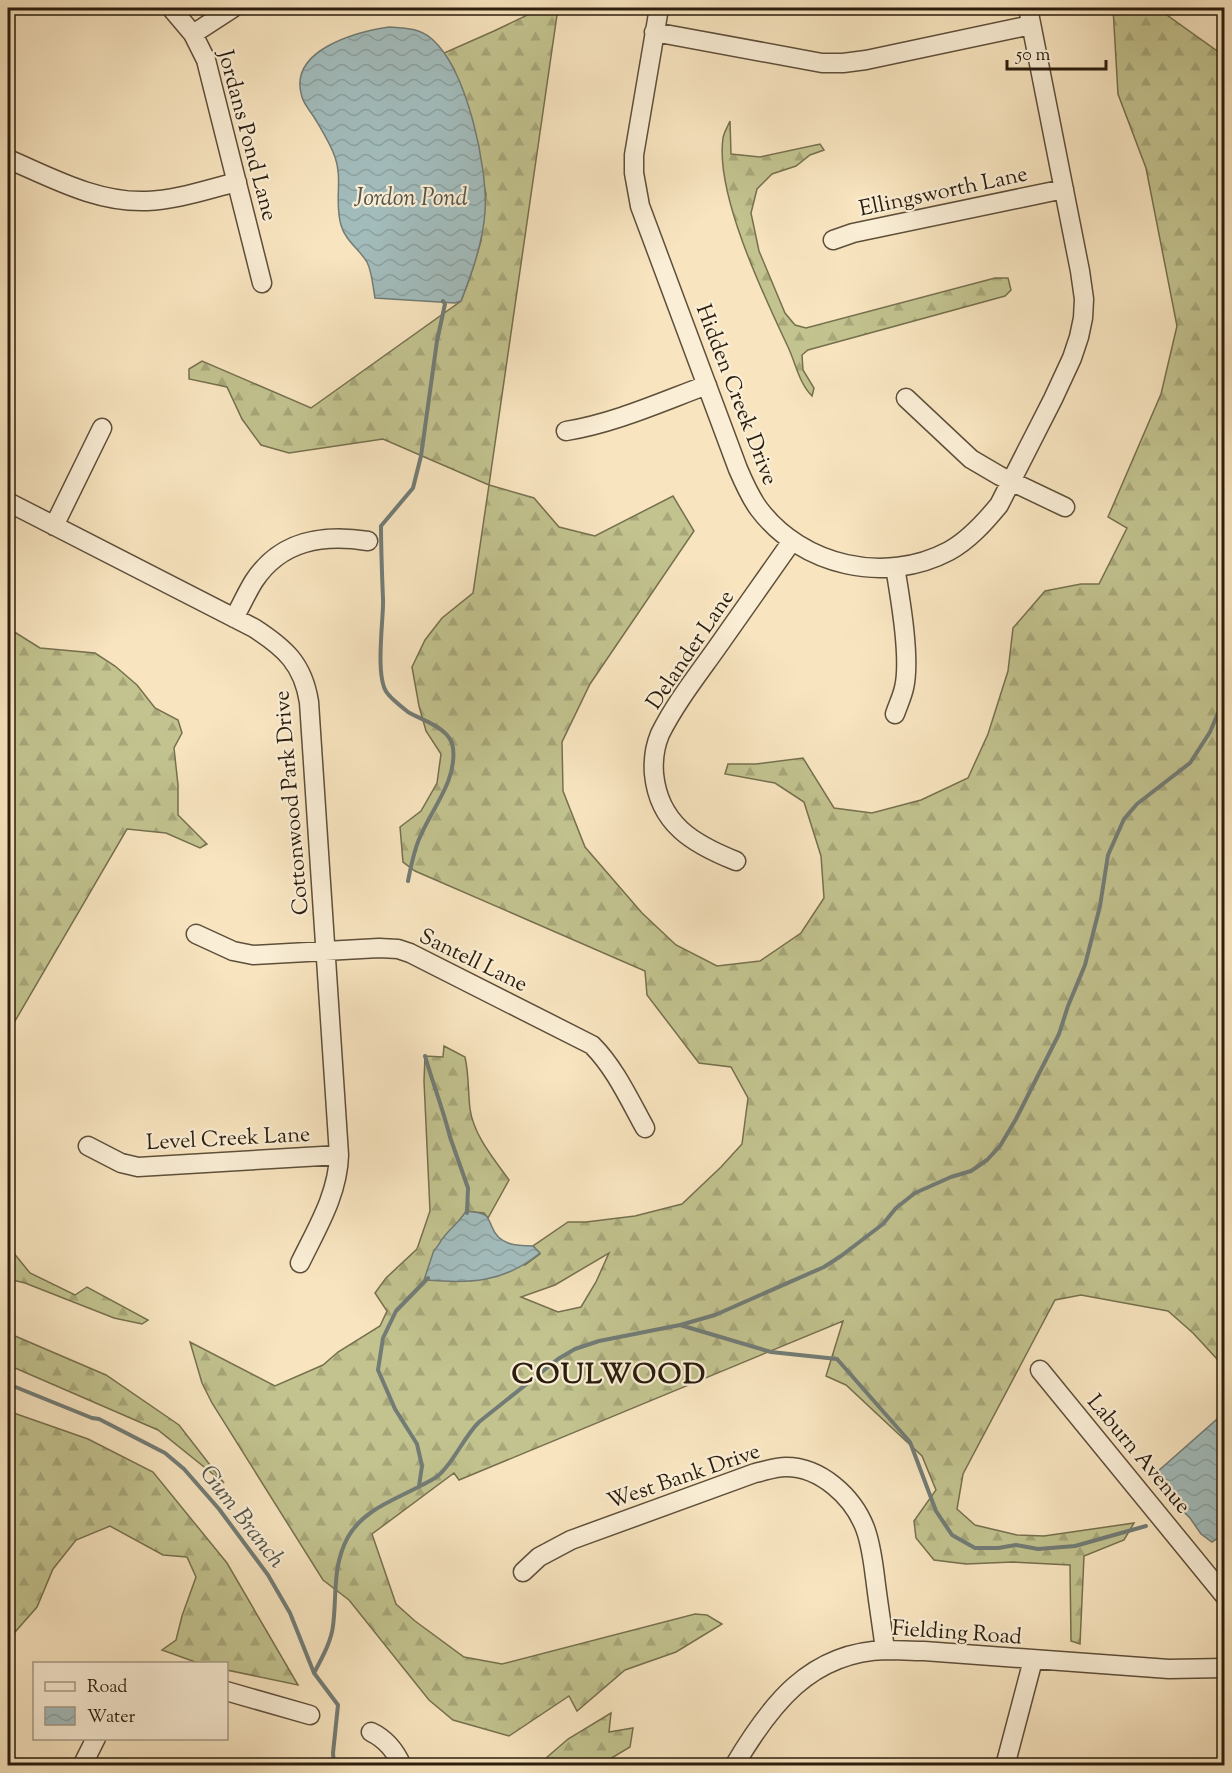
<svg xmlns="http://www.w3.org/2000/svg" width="1232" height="1773" font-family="'Sorts Mill Goudy',serif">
  <defs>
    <pattern id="forest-firs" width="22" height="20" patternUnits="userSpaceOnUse" patternTransform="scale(1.5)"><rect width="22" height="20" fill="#c2c38f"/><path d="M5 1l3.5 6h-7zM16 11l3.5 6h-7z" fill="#a7a77a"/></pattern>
    <pattern id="water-waves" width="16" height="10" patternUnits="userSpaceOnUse" patternTransform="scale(1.5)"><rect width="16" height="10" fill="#a2bcbc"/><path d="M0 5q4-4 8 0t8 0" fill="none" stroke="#8ca1a0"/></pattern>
  </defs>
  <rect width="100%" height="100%" fill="#f8e5c0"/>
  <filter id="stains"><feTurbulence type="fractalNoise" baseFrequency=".00333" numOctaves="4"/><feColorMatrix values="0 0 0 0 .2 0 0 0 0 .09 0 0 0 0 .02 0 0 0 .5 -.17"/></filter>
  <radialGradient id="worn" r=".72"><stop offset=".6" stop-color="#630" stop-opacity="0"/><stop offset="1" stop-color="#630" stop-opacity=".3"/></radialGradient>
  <path fill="url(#forest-firs)" stroke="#76704e" stroke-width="1.5" fill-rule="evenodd" d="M 542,8 L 558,8 L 489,485 L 534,498 L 559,527 L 595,536 L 673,496 L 694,531 L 590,684 L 562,742 L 563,791 L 585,847 L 642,913 L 676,945 L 717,966 L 760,961 L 801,933 L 824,898 L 821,856 L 804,802 L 775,783 L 725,774 L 728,764 L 756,764 L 803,758 L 834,808 L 872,813 L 921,800 L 968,778 L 988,734 L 1008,671 L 1013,628 L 1045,591 L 1081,584 L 1099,584 L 1127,528 L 1108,517 L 1161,394 L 1177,326 L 1146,168 L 1118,94 L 1113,8 L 1157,8 L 1224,56 L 1224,1362 L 1218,1360 L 1193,1333 L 1168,1311 L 1081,1295 L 1055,1300 L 963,1474 L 957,1509 L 975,1525 L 1017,1535 L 1044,1536 L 1134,1523 L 1124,1540 L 1084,1556 L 1080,1644 L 1071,1641 L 1070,1565 L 1013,1562 L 966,1564 L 934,1560 L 916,1538 L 914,1521 L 936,1490 L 922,1456 L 846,1385 L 826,1376 L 843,1321 L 459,1480 L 454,1473 L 372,1534 L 396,1604 L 415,1621 L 464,1657 L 502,1664 L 695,1614 L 707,1615 L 722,1624 L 676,1652 L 625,1670 L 577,1711 L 569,1696 L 509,1736 L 453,1720 L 429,1700 L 349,1600 L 323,1580 L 212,1403 L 202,1383 L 190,1342 L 275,1386 L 323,1365 L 338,1352 L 380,1326 L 387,1311 L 375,1293 L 386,1278 L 417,1249 L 430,1211 L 424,1081 L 425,1056 L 443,1057 L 444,1046 L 465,1057 C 469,1075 468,1092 470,1109 C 474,1136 494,1159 509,1180 L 488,1218 L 484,1213 L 466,1211 C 458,1225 445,1233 438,1247 L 525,1265 L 540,1254 L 533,1246 L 568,1222 L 586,1222 L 635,1216 L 682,1204 L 721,1167 L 742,1144 L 748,1098 L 731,1067 L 699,1063 L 647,995 L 645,971 L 415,871 L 403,862 L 400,827 L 421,811 L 437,783 L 441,754 L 426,731 L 419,706 L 412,667 L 425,640 L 442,618 L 473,593 L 489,485 L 383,439 L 289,453 L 261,445 L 242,419 L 227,387 L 189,379 L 189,369 L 202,361 L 311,408 L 461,301 L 469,280 L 481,241 L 486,194 L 454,69 L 444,53 L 494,31 ZM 609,1253 L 596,1282 L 581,1307 L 558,1312 L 521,1297 L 555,1285 Z
    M 730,121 L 731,154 L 760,157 L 820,144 L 824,150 L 810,155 L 796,166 L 772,174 L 757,189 L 751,213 L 759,251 L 785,313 L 795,325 L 806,328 L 995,278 L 1008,278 L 1011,290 L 1005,296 L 808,350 L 802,355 L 803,370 L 814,388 L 812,396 C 799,383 796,364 788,347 C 764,296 715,194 723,138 C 724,132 728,126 730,121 Z
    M 8,628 L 40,648 L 95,653 L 115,666 L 137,685 L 155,708 L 178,720 L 182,733 L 174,748 L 178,785 L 178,815 L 207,844 L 200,848 L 166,833 L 127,829 L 8,1033 Z
    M 8,1246 L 30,1273 L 75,1295 L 87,1287 L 148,1320 L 142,1324 L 114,1318 L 25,1283 L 8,1279 Z
    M 8,1333 L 106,1375 L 179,1425 L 224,1483 L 158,1430 L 8,1365 Z
    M 8,1411 L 88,1439 L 153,1472 L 227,1563 L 298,1685 L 227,1670 L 226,1664 L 198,1663 L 162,1650 L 176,1640 L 182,1616 L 196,1577 L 187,1557 L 163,1555 L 110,1526 L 76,1540 L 53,1569 L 37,1607 L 8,1640 Z
    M 611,1713 L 609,1732 L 633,1728 L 630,1747 L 600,1765 L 538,1765 L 568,1739 Z"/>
  <path fill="url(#water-waves)" stroke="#727c76" stroke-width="1.5" d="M 389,27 C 405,28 419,28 432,39 C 467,70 488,167 485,212 C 483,242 472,273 461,301 L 455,303 L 375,298 C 373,287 372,272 367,262 C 359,249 345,240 341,225 C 334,202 343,179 335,157 C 330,143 321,129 314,117 C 310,111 304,104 302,97 C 287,50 356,32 389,27 Z
    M 466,1211 C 472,1212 480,1212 485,1215 C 489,1218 490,1223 492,1227 C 499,1245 516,1246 533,1246 L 540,1253 C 502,1284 470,1283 424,1280 L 434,1250 C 439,1246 439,1243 443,1238 C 450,1228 460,1222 466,1211 Z
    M 1224,1413 L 1224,1534 L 1212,1542 L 1201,1534 L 1190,1518 L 1180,1508 L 1162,1485 L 1156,1473 Z"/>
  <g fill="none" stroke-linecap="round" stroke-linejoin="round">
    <path stroke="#727c76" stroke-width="4" d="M 408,881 C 411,866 414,850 420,837 C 432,808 457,781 453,748 C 451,728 423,721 408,712 C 403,708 391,698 388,694 C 374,679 384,618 383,599 C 382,574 381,551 381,526 L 413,488 L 421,456 L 437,341 L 445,304 L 443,301
      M 425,1056 C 433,1084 443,1109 450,1137 L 468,1188 L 467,1213
      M 680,1325 L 771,1352 L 837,1359 L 910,1442 L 936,1511 L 952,1535 L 975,1548 L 998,1548 L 1016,1545 L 1038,1549 L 1075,1546 L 1146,1526
      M 8,1384 L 92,1418 L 99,1419 L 165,1453 L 184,1469 L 219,1509 L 268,1575 L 290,1613 L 314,1673 L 338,1705 L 333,1753 L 334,1766
      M 419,1486 L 422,1466 L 417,1444 L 395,1409 L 378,1370 L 383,1338 L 396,1311 L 428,1278
      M 314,1673 C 322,1658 331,1642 333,1626 C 337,1595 332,1566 348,1537 C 364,1509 395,1500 422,1485 C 428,1482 437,1478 441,1473 C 456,1458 464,1437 479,1422 L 558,1359 L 575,1349 L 599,1341 L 680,1325 L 715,1315 L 824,1267 L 841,1256 L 883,1224 L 896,1208 L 915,1193 L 951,1177 L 971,1171 L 987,1160 L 1000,1146 L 1016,1119 L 1059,1034 L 1068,1006 L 1085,965 L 1100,906 L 1108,855 L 1124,819 L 1137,804 L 1190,763 L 1210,732 L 1224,699"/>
    <g stroke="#5e4f3a" stroke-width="21">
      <path id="minor" d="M 171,8 L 193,34 L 206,60 L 262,283
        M 659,8 L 634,155 L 634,173 L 640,206 L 738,469 C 744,483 750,497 759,509 C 802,566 885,585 949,551 C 969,540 985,522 999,505 L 1053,399 L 1072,358 L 1079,337 L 1083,318 L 1084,299 L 1080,271 L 1028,8
        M 654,32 L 822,63 L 843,63 L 866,60 L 1031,25
        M 193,34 L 233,8
        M 8,159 C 52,178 97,203 147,201 C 177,200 208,189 237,182
        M 833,240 L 853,233 L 1064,189
        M 906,398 L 971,459 L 1000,476 L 1065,507
        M 566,431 C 615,423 661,402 707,385
        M 8,502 L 254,628 C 285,648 303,664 309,702 L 339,1155 C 338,1194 317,1228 300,1263
        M 54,526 L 102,428
        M 895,567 C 900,597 911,659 904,688 C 902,697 898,705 895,714
        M 234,618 C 241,606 247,592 254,581 C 281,540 323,534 368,541
        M 736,861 C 693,844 659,824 654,774 C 653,761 655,746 660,734 C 675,704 696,677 716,649 C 741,613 767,577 792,541
        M 196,934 L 233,951 L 253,955 L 379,948 L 398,949 L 410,953 L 592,1045 C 615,1068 629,1099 645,1128
        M 88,1146 L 121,1163 L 138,1167 L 339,1155
        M 1040,1370 L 1224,1595
        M 523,1572 L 539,1557 L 571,1540 L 755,1473 C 765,1471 775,1467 786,1467 C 821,1467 853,1497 865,1528 C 871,1544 873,1561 875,1577 C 878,1602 882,1626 885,1650
        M 226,1691 L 310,1715
        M 371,1732 C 386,1739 395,1750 402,1766
        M 82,1766 L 96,1738
        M 734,1766 C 770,1705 810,1652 886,1650 C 899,1650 911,1651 924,1651 L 1169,1669 L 1224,1668
        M 1005,1766 L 1033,1660"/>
    </g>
    <use href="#minor" stroke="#faeed6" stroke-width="18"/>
  </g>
  <g text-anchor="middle" stroke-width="4.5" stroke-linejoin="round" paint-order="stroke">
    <g font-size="22" fill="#2a1d0d" stroke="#faeed6">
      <text transform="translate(249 135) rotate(75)" y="8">Jordans Pond Lane</text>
      <text transform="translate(943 190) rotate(-12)" y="8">Ellingsworth Lane</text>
      <text transform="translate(738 394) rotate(69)" y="8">Hidden Creek Drive</text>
      <text transform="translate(689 649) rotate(-56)" y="8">Delander Lane</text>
      <text transform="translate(290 803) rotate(-95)" y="8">Cottonwood Park Drive</text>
      <text transform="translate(474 959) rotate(26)" y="8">Santell Lane</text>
      <text transform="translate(228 1137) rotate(-3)" y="8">Level Creek Lane</text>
      <text transform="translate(1140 1453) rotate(50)" y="8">Laburn Avenue</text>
      <text transform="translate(683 1475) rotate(-19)" y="8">West Bank Drive</text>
      <text transform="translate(957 1631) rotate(4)" y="8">Fielding Road</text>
    </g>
    <g font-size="24" font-style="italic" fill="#54554a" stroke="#faeed6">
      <text x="411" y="205">Jordon Pond</text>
      <text transform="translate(243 1516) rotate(52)" y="8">Gum Branch</text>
    </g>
    <g font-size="28" font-weight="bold" letter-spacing="1.5" fill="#2a1d0d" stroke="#faeed6">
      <text x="609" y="1383">COULWOOD</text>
    </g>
  </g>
  <rect width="1232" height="1773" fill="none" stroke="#f8e5c0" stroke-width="30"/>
  <rect x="9" y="9" width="1214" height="1755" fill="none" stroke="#2a1d0d" stroke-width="3"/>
  <rect x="15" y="15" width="1202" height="1743" fill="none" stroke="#2a1d0d" stroke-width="1.5"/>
  <rect x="33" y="1662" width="195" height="78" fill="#faeed6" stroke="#a79a86" stroke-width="1.5"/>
  <rect x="45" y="1682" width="30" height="9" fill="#faeed6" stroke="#a79a86" stroke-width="1.5"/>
  <text x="87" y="1692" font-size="18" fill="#2a1d0d">Road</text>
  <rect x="45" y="1707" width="30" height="18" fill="url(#water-waves)" stroke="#a79a86" stroke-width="1.5"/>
  <text x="87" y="1722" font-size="18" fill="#2a1d0d">Water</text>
  <path d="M1007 60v9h99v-9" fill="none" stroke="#2a1d0d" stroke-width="3"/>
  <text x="1016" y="60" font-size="18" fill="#2a1d0d" stroke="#faeed6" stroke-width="4.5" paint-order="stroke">50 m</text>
  <rect width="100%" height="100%" filter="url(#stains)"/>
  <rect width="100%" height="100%" fill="url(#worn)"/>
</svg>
